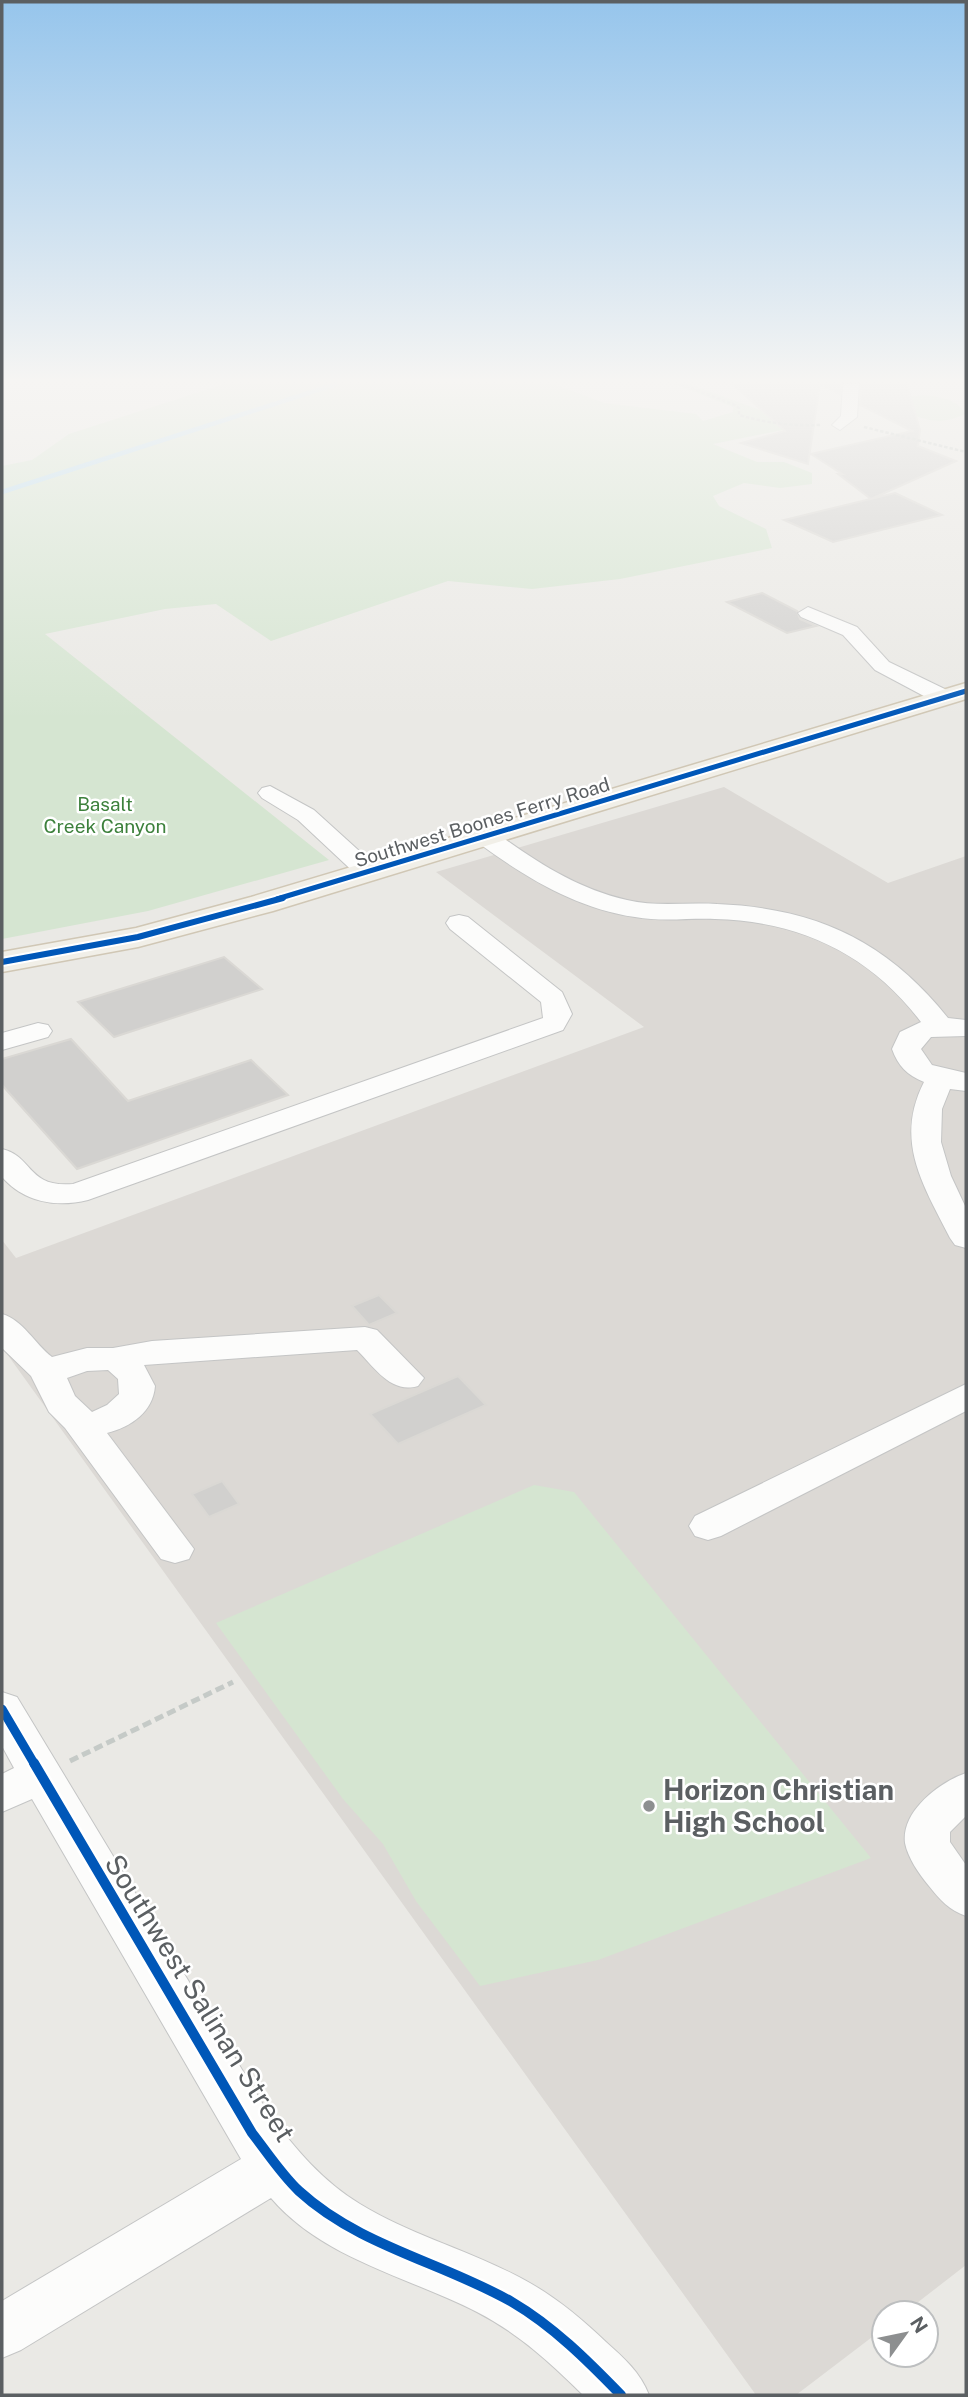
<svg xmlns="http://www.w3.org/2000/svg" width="968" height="2397" font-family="'Public Sans',sans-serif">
  <rect width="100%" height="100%" fill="#eae9e5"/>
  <path fill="#dcd9d5" d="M 724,787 L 888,883 L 966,856 L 966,2265 L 904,2313 L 884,2313 L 884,2328 L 796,2395 L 756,2395 L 2,1347 L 2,1240 L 16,1258 L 644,1027 L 436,872 Z"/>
  <path fill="#d5e5d1" d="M 224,384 L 554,384 L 604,403 L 696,414 L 703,421 L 733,412 L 733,407 L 674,384 L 689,384 L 795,423 L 788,429 L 713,444 L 757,462 L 784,462 L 812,473 L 812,484 L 780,488 L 744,483 L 713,496 L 719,506 L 766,529 L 772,548 L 620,579 L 532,589 L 448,581 L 271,641 L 216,604 L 165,609 L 45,634 L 329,860 L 148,911 L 2,939 L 2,466 L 32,460 L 69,434 Z
    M 923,395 C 939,397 957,398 965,414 C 942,425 929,421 907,413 C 896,409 880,411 868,410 L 868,403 Z
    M 534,1485 L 574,1492 L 871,1858 L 598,1960 L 480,1986 L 416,1901 L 383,1844 L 343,1799 L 216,1623 Z"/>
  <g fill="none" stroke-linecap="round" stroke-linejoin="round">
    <path stroke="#bbdef2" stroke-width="4.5" d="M 2,492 L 336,384"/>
  </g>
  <path fill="#d1d0ce" stroke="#dad8d4" stroke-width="2" d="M 732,384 L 841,384 L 840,394 L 820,384 L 808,464 L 741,443 L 785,431 Z
    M 861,384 L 907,384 L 920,430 L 918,446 L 956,461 L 871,499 L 838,474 L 842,474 L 811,454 L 912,431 L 860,405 Z
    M 895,493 L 942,515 L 833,542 L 784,520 Z
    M 762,593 L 797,611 L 800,619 L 816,626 L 787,633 L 727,602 Z
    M 224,957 L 262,989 L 114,1037 L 78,1002 Z
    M 71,1039 L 128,1101 L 251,1060 L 288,1095 L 77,1169 L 2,1085 L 2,1059 Z
    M 379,1295 L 397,1313 L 369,1325 L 352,1306 Z
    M 458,1376 L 486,1405 L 398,1444 L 370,1414 Z
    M 222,1481 L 239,1504 L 209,1517 L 192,1494 Z"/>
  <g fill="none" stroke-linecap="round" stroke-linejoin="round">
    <g stroke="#c4c5c5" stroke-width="2">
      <path id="minor" d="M 843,384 L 859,384 L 857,417 L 840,430 L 832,425 L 841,416 Z
        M 808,607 L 857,627 L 889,662 L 953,693 L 956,698 L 945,704 L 937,703 L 875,670 L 843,635 L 801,617 L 798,613 Z
        M 270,786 L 314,810 L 378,868 L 381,873 L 378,878 L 360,878 L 298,820 L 262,798 L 258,793 L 262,788 Z
        M 486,830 L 495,832 C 535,861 577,889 627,900 C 656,907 687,902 717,904 C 816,908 887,941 948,1018 L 966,1020 L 966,1036 L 931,1037 L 921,1049 L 932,1065 L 966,1073 L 966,1091 L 950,1089 L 942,1109 L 941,1142 L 951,1176 L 966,1208 L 966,1248 L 955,1245 L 950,1238 C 923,1185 894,1141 924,1082 C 907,1075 898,1066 892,1049 L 900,1032 L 921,1022 C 870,954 799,921 715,919 C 688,918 661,922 635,917 C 575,908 525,877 477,842 L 474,837 L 477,832 Z
        M 459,915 L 468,917 L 562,992 L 572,1014 L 563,1030 L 88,1200 C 56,1208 24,1202 2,1177 L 2,1149 C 33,1156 27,1188 73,1184 L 543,1018 L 541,1002 L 450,929 L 446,923 L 450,917 Z
        M 38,1023 L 48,1025 L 52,1031 L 48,1037 L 2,1050 L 2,1033 Z
        M 2,1314 C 23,1320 35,1344 52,1357 L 87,1348 L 113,1348 L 152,1341 L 365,1327 L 377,1330 L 424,1378 L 418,1386 C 391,1394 375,1368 357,1350 L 144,1365 L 155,1386 C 153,1412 131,1427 107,1433 L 194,1549 L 189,1559 L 175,1563 L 161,1559 L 65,1428 L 49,1412 L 31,1376 L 2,1348 ZM 108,1370 L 118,1379 L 119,1394 L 107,1405 L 92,1412 L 75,1396 L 67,1378 L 87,1371 Z
        M 966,1384 L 966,1411 L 721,1536 L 708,1540 L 695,1536 L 689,1526 L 695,1516 Z
        M 2,1692 L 17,1697 L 270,2116 C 297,2150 322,2181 360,2204 C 414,2237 476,2252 530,2283 C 558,2299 583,2320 606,2342 C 624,2358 640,2372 649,2395 L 583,2395 C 551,2363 518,2333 477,2312 C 409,2277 323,2259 271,2198 L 21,2350 L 2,2358 L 2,2301 L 241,2159 L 32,1799 L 2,1812 L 2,1774 L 14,1768 L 2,1746 Z
        M 966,1773 L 966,1816 L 950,1832 L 950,1842 L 966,1865 L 966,1916 C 949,1910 940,1900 929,1886 C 919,1874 908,1858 905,1843 C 901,1811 940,1782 966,1773 Z"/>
    </g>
    <g stroke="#d0c7b5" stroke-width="3">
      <path id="major" d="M 966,683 L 966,699 L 273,911 L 138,947 L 2,972 L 2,952 L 136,928 L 251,897 Z"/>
    </g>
    <path stroke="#c5cac7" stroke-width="2.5" stroke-dasharray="3.5 2" stroke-linecap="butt" d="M 681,384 L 735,405 L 739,408 L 739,415 C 766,423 792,426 820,425
      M 864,427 L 966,452"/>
    <path stroke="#c5cac7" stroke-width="5" stroke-dasharray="9 4.5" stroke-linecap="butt" d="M 70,1761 L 233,1682"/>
    <use href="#minor" fill="#fcfcfb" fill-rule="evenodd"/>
    <use href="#major" fill="#f1efe8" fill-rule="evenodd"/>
    <g stroke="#fff" stroke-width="9">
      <path id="cycleway-far3" d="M 277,899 L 966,691"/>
    </g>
    <g stroke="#fff" stroke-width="10">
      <path id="cycleway-far2" d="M 2,962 L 138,937 L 283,898"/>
    </g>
    <g stroke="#fff" stroke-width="13">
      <path id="cycleway-far1" d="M 2,1709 L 35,1765"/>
    </g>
    <g stroke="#fff" stroke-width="15">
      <path id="cycleway" d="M 34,1763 L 252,2133 C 267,2152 281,2174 299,2191 C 359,2246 442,2262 512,2302 C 553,2326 588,2361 621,2395"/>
    </g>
    <use href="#cycleway-far3" stroke="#0057b8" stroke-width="5"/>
    <use href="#cycleway-far2" stroke="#0057b8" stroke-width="6"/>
    <use href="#cycleway-far1" stroke="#0057b8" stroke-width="9"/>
    <use href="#cycleway" stroke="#0057b8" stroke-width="10"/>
  </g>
  <linearGradient id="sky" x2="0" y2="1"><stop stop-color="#96c5ec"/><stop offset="0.53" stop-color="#f6f5f3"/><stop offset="1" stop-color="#f6f5f3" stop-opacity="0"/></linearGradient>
  <rect width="968" height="719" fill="url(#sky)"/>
  <circle fill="#8d8f90" stroke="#fff" stroke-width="2.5" cx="649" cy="1806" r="7"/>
  <g text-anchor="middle" stroke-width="5" stroke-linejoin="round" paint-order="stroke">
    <g font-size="19" fill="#3d813c" stroke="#fff">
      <text x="105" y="811">Basalt<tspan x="105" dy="22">Creek Canyon</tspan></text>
    </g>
    <g font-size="19" fill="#5b5f62" stroke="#fff">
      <text transform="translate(482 822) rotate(-17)" y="7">Southwest Boones Ferry Road</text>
    </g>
    <g font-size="28" font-weight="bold" fill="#5b5f62" stroke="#fff" text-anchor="start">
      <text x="663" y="1800">Horizon Christian<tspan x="663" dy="32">High School</tspan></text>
    </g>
    <g font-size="28" fill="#5b5f62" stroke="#fff">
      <text transform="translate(200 1998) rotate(58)" y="10">Southwest Salinan Street</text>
    </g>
  </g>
  <rect width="968" height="2397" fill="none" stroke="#5b5f62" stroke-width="7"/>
  <g transform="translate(905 2334) rotate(57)"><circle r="33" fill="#ffffff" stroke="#bdbfc0" stroke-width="2"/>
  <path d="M0-5L12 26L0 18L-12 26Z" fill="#8d8f90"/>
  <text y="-10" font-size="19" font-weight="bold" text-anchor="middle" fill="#5b5f62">N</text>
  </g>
</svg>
